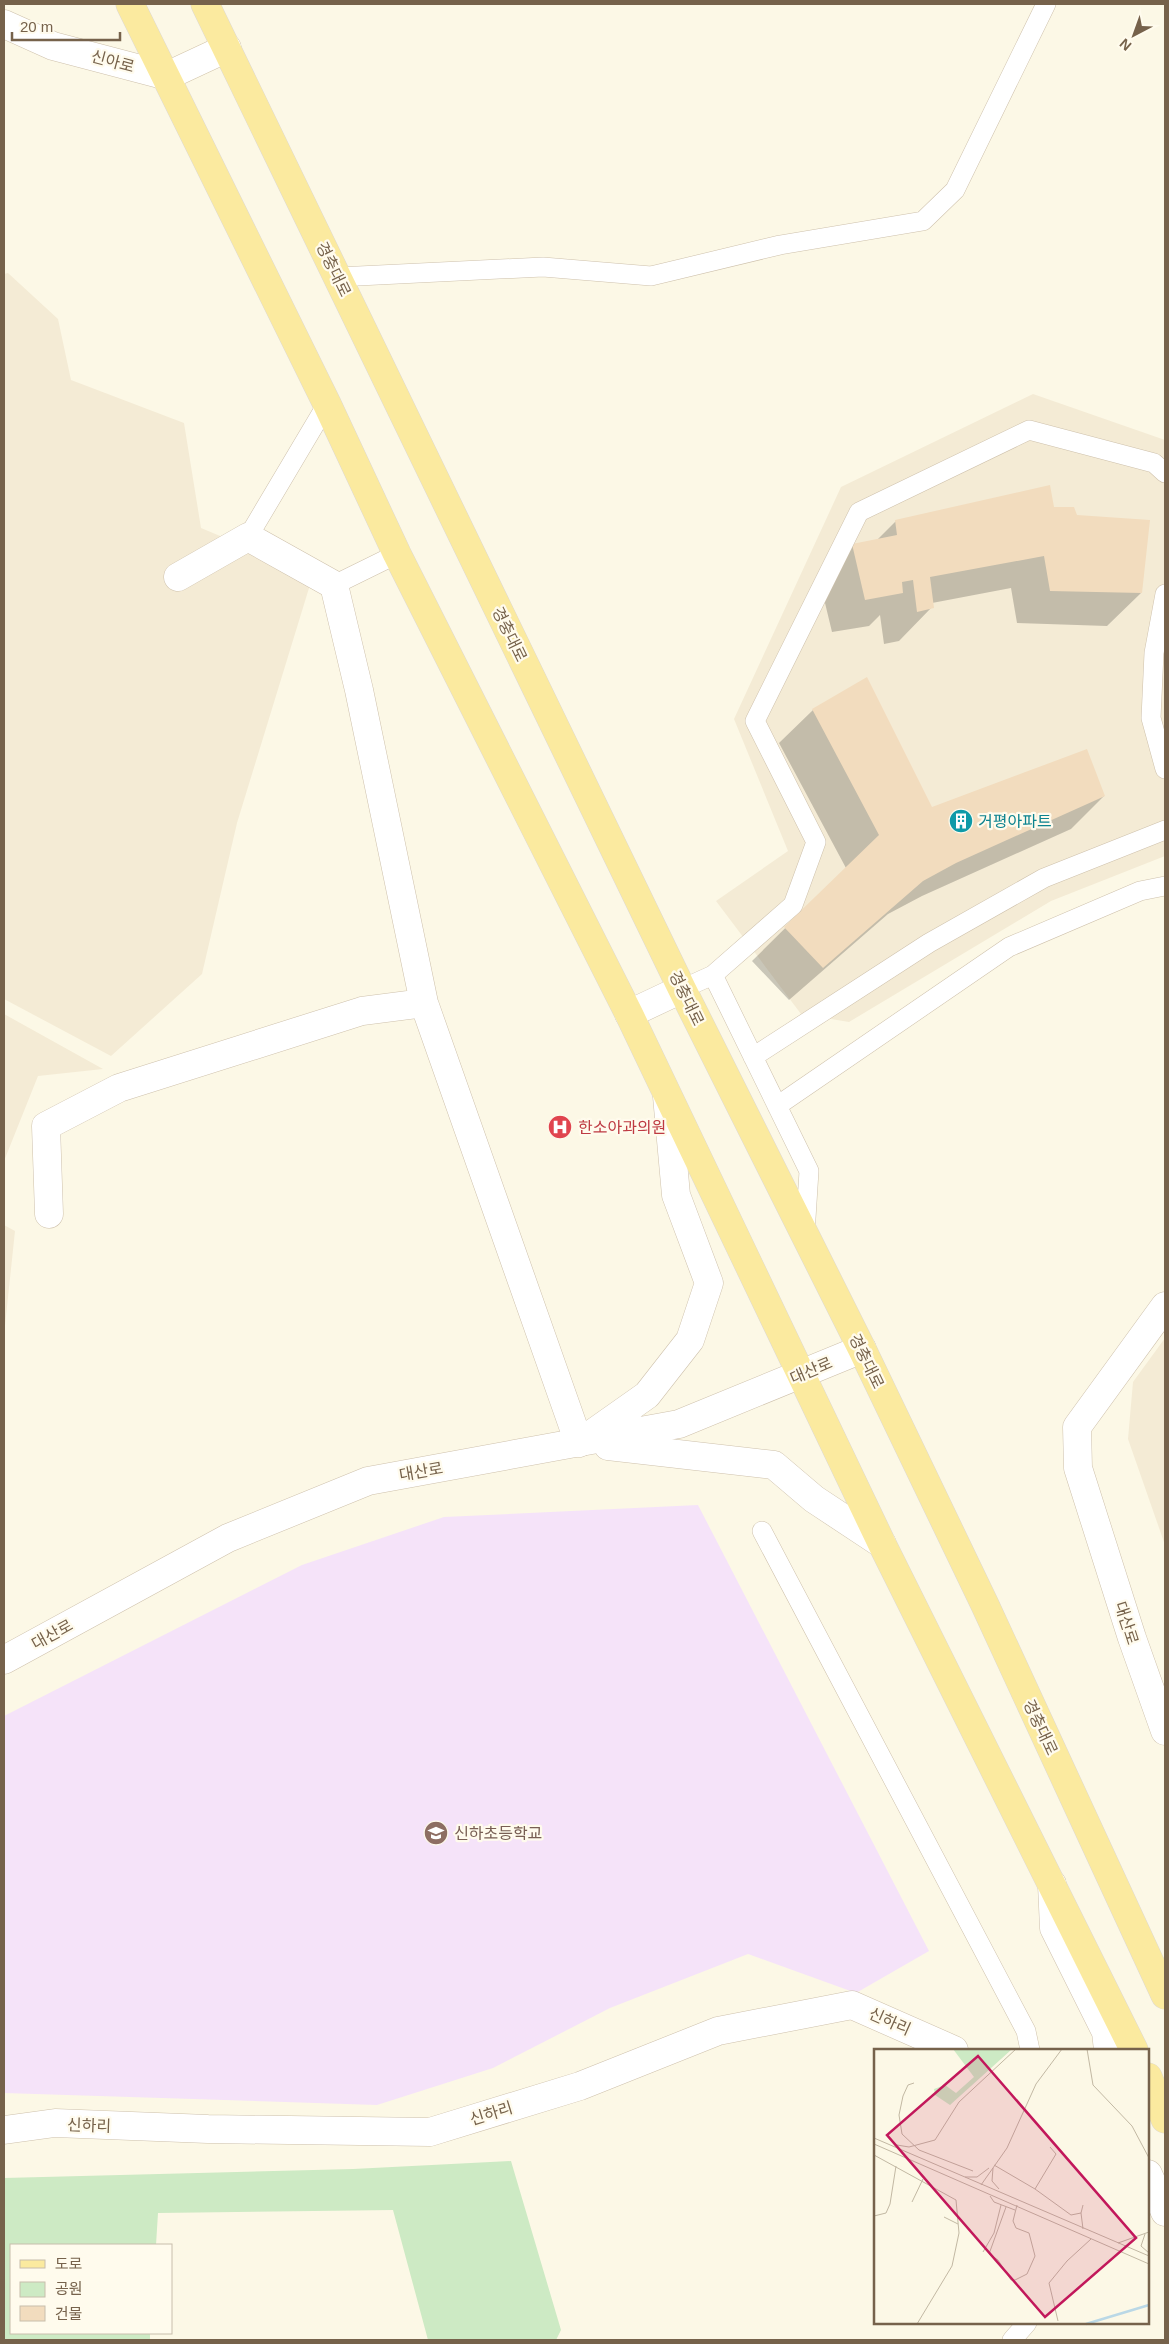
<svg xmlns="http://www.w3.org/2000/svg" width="1169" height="2344" font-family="Arial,'Noto Sans KR',sans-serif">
  <rect width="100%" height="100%" fill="#fcf8e6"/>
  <path fill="#f4ebd5" d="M 8,273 L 58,319 L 71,380 L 184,423 L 201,528 L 313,575 L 237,823 L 202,974 L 111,1056 L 4,999 L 4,274 Z
    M 1033,394 L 1165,440 L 1165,856 L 1051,901 L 849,1022 L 801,1014 L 716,901 L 788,851 L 734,719 L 841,487 Z
    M 4,1014 L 103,1069 L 38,1076 L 4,1161 Z
    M 4,1225 L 15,1231 L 4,1335 Z
    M 1165,1338 L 1165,1545 L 1128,1439 L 1133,1382 Z"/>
  <path fill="#f5e3f9" d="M 698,1505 L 929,1951 L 856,1993 L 748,1954 L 610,2008 L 493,2068 L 377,2105 L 4,2093 L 4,1716 L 302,1565 L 444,1517 Z"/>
  <path fill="#cdeac4" d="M 511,2161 L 561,2330 L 556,2340 L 428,2340 L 393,2210 L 158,2213 L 156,2245 L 11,2245 L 11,2333 L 150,2333 L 150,2340 L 4,2340 L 4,2178 L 353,2169 Z"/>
  <path fill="#0003" d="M 1053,509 L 1076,516 L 1141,593 L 1107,626 L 1017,623 L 1011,588 L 932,603 L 932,607 L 899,641 L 884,644 L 880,615 L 869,626 L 832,632 L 819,578 L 853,545 L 877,540 L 896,521 Z
    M 813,710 L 931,809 L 1104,796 L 1071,829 L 922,896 L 888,914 L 789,1000 L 752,961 L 846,868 L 779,743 Z"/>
  <path fill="#f2dcbe" d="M 1050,485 L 1054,507 L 1074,507 L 1077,515 L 1150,520 L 1142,593 L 1050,591 L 1044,556 L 930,577 L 934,608 L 917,612 L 913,580 L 902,582 L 903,593 L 865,600 L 852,544 L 897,535 L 895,520 Z
    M 867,677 L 932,807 L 1087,749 L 1105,796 L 956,863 L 923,881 L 823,968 L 784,927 L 879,835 L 812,709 Z"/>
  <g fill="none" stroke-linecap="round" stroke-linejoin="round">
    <g stroke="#cec1ac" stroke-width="20">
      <path id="service" d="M 338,277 L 543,267 L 651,276 L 780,245 L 923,221 L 955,190 L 1046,4
        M 248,537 L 327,404
        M 334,585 L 397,554
        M 1165,594 L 1154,653 L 1151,718 L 1165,769
        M 713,975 L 809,1171 L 805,1234
        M 682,989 L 713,975 L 793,905 L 816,842 L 755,721 L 859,512 L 1029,430 L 1154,463 L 1165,473
        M 753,1057 L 929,943 L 1044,878 L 1165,830
        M 777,1106 L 1009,947 L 1140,891 L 1165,886
        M 762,1531 L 1026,2031 L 1030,2050
        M 1012,2340 L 1027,2323"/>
    </g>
    <g stroke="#cec1ac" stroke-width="29">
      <path id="minor" d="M 178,577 L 248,537 L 334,585 L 359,690 L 424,1003 L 579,1443
        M 49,1214 L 46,1126 L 119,1088 L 362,1011 L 424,1003"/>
    </g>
    <g stroke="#cec1ac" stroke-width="29">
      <path id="tertiary" d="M 4,24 L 53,46 L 167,76
        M 629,1014 L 682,989
        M 1165,1306 L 1077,1427 L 1078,1468 L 1132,1638 L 1165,1731
        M 586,1438 L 647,1395 L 690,1340 L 709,1283 L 676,1195 L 667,1096
        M 608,1446 L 774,1465 L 814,1499 L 882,1544
        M 4,1660 L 228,1538 L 368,1481 L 679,1424 L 862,1349
        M 1052,1884 L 1054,1928 L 1106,2032 L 1108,2050
        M 4,2130 L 55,2123 L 208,2129 L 430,2132 L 580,2086 L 718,2031 L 852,2005 L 954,2050
        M 1148,2174 L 1165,2212"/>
    </g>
    <g stroke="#d1c3a9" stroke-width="29">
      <path id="secondary" d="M 167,76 L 227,48"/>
    </g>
    <g stroke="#ded9d4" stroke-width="29">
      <path id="primary" d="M 130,4 L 327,404 L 397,554 L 629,1014 L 882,1544 L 1134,2050
        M 205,4 L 682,989 L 862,1349 L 985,1605 L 1165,1995
        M 1148,2077 L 1165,2119"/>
    </g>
    <use href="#service" stroke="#fff" stroke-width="19"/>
    <use href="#minor" stroke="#fff" stroke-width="28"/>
    <use href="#tertiary" stroke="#fff" stroke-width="28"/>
    <use href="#secondary" stroke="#fff" stroke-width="28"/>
    <use href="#primary" stroke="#fbea9f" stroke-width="28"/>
  </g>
  <defs>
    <g id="building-disc" transform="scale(1.25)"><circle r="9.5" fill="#0f9aa8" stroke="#fffbed"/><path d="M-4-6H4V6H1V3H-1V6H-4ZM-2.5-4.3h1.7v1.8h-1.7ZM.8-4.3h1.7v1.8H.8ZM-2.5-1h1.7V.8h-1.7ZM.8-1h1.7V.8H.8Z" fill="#fff"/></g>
    <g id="hospital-disc" transform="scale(1.25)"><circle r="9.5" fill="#e0444e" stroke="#fffbed"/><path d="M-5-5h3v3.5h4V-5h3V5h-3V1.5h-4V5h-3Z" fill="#fff"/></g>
    <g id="school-disc" transform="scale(1.25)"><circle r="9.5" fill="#8d6e63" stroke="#fffbed"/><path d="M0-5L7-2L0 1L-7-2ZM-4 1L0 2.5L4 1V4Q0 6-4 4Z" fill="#fff"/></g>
  </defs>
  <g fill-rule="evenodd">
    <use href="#building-disc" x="961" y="821"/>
    <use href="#hospital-disc" x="560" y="1127"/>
    <use href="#school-disc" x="436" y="1833"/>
  </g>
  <g text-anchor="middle" stroke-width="4.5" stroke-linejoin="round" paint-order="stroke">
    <g font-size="16" fill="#76624b" stroke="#fffbed">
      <text transform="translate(113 61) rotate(15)" y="6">신아로</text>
      <text transform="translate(334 269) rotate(64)" y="6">경충대로</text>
      <text transform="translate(510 634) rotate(64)" y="6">경충대로</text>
      <text transform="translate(687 998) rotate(64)" y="6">경충대로</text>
      <text transform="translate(867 1361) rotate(64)" y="6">경충대로</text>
      <text transform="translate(811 1370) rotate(-23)" y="6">대산로</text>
      <text transform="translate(421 1471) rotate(-10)" y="6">대산로</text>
      <text transform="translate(1127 1623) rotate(72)" y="6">대산로</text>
      <text transform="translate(52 1634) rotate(-29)" y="6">대산로</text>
      <text transform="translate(1041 1727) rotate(65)" y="6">경충대로</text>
      <text transform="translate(890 2021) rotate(24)" y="6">신하리</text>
      <text transform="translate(491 2113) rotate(-17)" y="6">신하리</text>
      <text transform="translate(89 2125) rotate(2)" y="6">신하리</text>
    </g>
    <g font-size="16" fill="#0d838f" stroke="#fffbed" text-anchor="start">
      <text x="978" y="827">거평아파트</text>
    </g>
    <g font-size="16" fill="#be3a42" stroke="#fffbed" text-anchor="start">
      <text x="578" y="1133">한소아과의원</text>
    </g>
    <g font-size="16" fill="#785e54" stroke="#fffbed" text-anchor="start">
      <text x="454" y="1839">신하초등학교</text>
    </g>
  </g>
  <g transform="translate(874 2049)">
    <rect width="275" height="275" fill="#fcf8e6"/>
    <path d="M 79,0 L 136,0 L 137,1 L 76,56 L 61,46 L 60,40 L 71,36 L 82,44 L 100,28 Z" fill="#cdeac4"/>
    <path fill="none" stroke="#bad8e6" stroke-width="2.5" d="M 212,275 L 275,256"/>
    <path fill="none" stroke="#c2b8a3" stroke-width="1" d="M 213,0 L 219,36 L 258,77 L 275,109M 40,34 L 34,36 L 29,47 L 25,66 L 28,85 L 45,101 L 99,122M 0,89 L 275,207M 0,95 L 275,215M 23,96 L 35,98 L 61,91 L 85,53 L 142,0M 0,106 L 82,151 L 85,184 L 78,217 L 43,275M 120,116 L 161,140 L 197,166 L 207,164 L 209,156M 119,119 L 118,132 L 125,140M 91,128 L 103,128 L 115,119M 107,136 L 133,99 L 162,35 L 188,0M 161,140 L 182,105 L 176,98M 116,147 L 120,153 L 141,161M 38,153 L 49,130M 132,158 L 115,205 L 124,211 L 137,231 L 141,231 L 153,225 L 161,207 L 155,184 L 142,179 L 139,172 L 143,156M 207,164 L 209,180M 0,167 L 12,164 L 16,155 L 22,117M 70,168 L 84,175M 271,185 L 267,197 L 275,204M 244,194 L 275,183M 109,203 L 120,184 L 127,156M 184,272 L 175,234 L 193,212 L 217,190"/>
    <path fill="#c2185b" fill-opacity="0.15" stroke="#c2185b" stroke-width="2.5" d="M 104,7 L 262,189 L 171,268 L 13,86 Z"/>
    <rect width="275" height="275" fill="none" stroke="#76624b" stroke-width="2.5"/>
  </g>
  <rect width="1169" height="2344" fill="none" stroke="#76624b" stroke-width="10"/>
  <rect x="10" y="2244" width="162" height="90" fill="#fffbed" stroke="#c8beac"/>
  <rect x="20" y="2260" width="25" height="8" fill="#fbea9f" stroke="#c8beac"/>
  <text x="55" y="2269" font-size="15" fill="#76624b">도로</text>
  <rect x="20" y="2282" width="25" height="15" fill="#cdeac4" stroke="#c8beac"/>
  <text x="55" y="2294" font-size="15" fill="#76624b">공원</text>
  <rect x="20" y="2306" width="25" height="15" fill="#f2dcbe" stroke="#c8beac"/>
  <text x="55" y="2319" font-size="15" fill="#76624b">건물</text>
  <g transform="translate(1134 35) rotate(221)" stroke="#fffbed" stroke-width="4" paint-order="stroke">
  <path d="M0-4L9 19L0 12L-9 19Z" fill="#76624b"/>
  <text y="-8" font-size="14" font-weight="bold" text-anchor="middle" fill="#76624b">N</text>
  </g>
  <path d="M12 32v8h108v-8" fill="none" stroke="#76624b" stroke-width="2.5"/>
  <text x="20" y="32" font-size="15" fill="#76624b" stroke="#fffbed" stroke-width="4" paint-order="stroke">20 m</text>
</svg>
